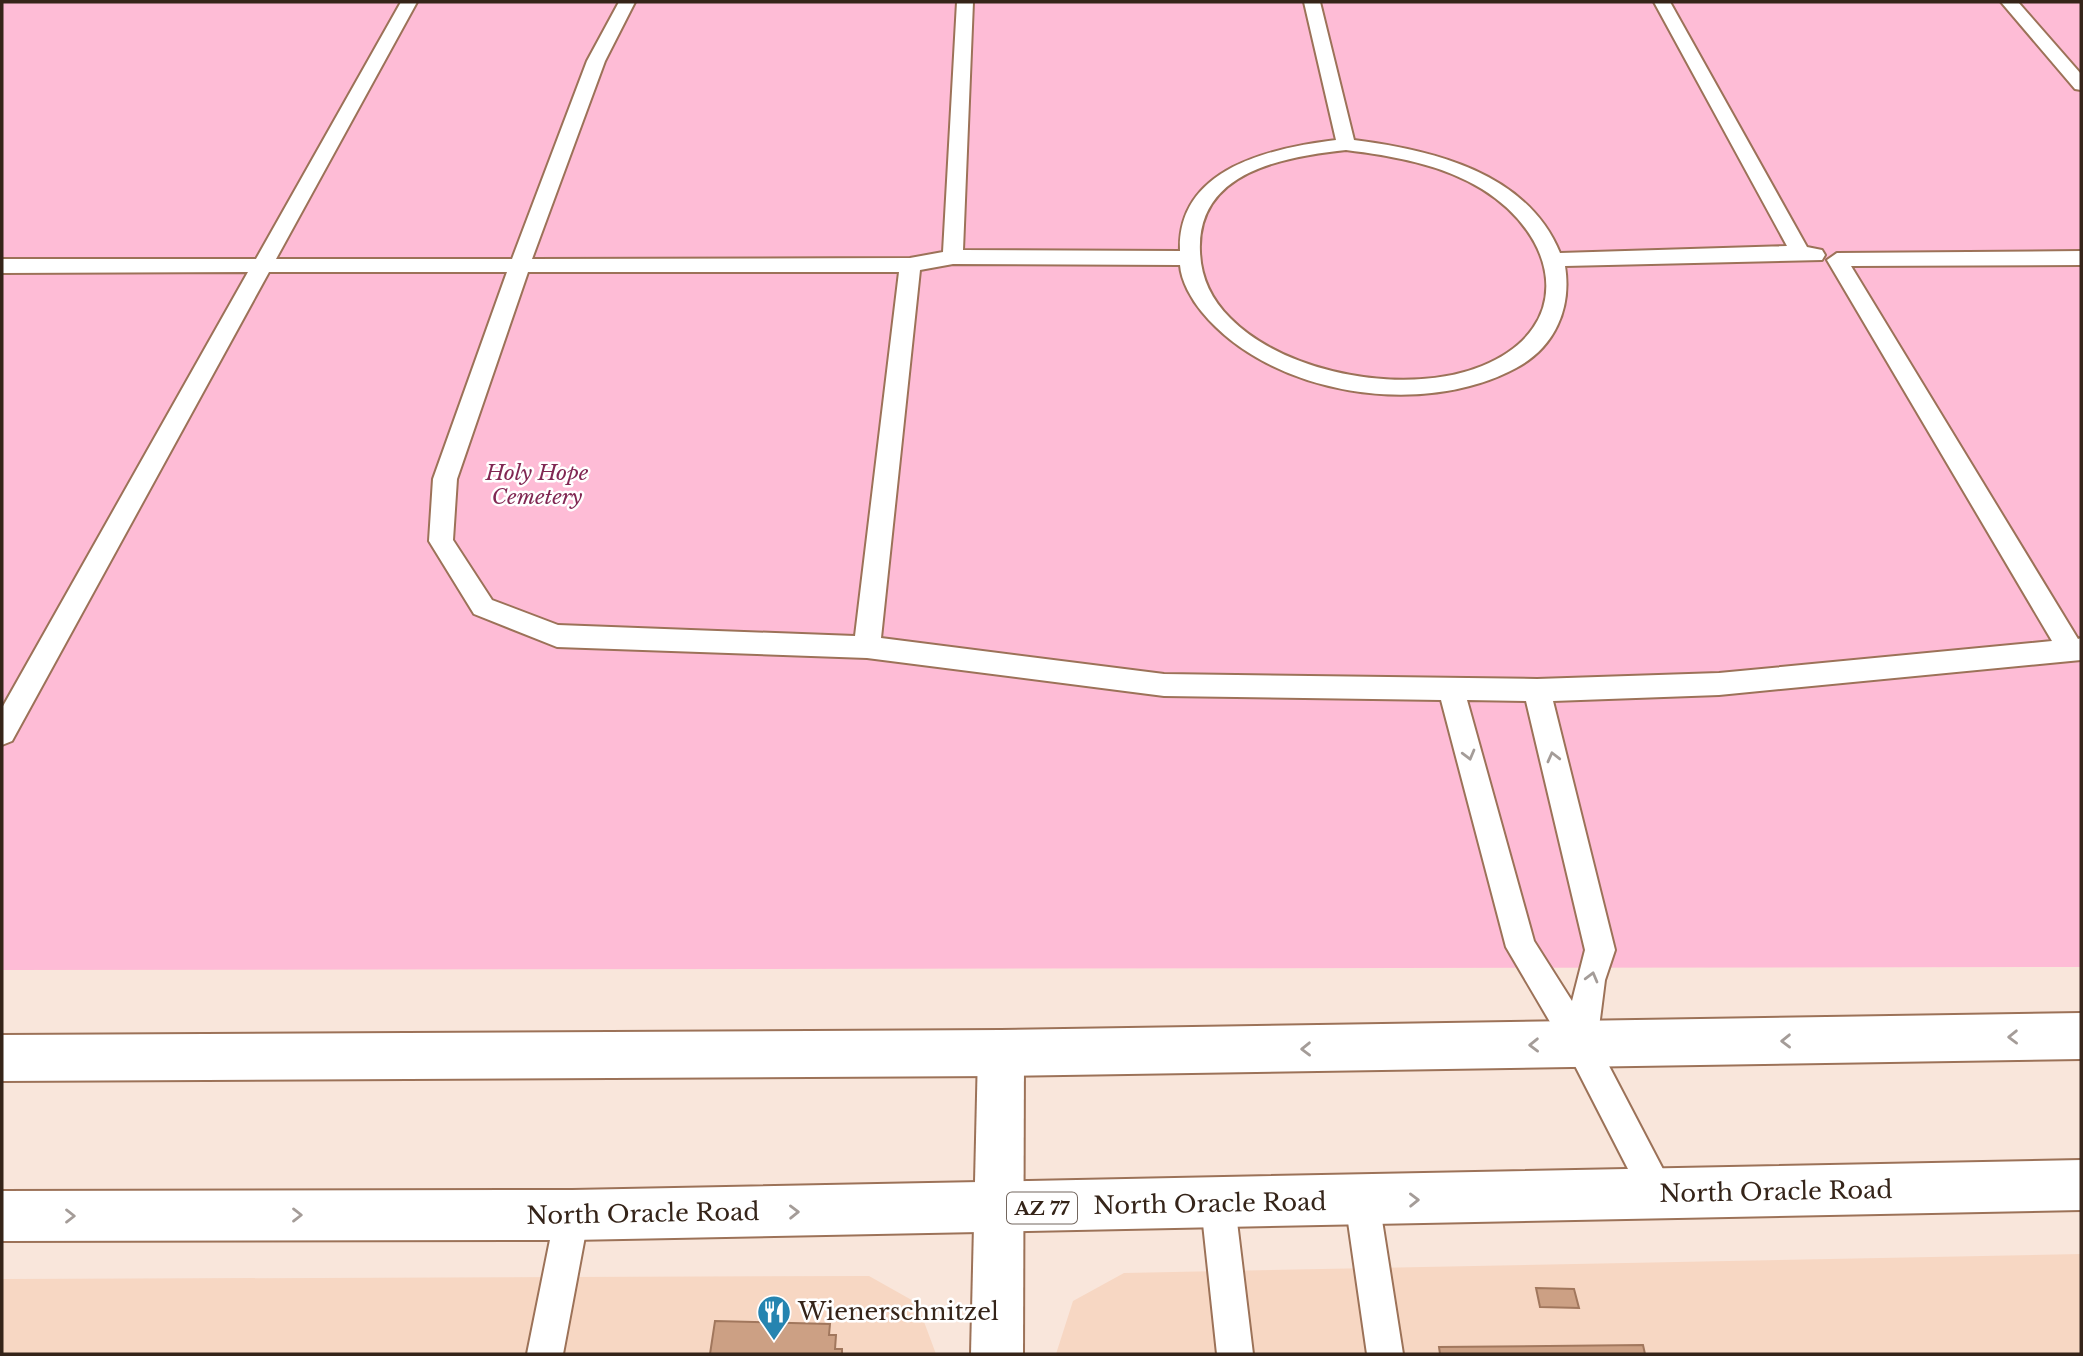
<svg xmlns="http://www.w3.org/2000/svg" width="2083" height="1356" font-family="'Libre Baskerville',serif">
  <rect width="100%" height="100%" fill="#f9e6db"/>
  <path fill="#f7d7c3" d="M 2081,1254 L 2081,1354 L 1056,1354 L 1073,1301 L 1124,1273 Z
    M 869,1276 L 917,1303 L 936,1354 L 2,1354 L 2,1279 Z"/>
  <path fill="#febcd6" d="M 2,2 L 2081,2 L 2081,967 L 2,970 Z"/>
  <path fill="#cca084" stroke="#a1775d" stroke-width="2" d="M 1536,1288 L 1574,1289 L 1579,1308 L 1540,1307 Z
    M 715,1321 L 830,1324 L 829,1335 L 836,1335 L 835,1349 L 842,1349 L 842,1354 L 710,1354 Z
    M 1643,1345 L 1645,1354 L 1440,1354 L 1439,1347 Z"/>
  <g fill="none" stroke-linecap="round" stroke-linejoin="round">
    <g stroke="#9c7258" stroke-width="4">
      <path id="service" d="M 401,2 L 417,2 L 276,259 L 512,259 L 587,61 L 619,2 L 635,2 L 605,61 L 532,259 L 910,258 L 943,252 L 957,2 L 973,2 L 963,250 L 1180,251 C 1177,168 1271,148 1336,140 L 1304,2 L 1320,2 L 1354,140 C 1432,150 1527,172 1560,253 L 1787,246 L 1654,2 L 1670,2 L 1807,247 L 1822,250 L 1825,255 L 1822,260 L 1565,266 C 1572,309 1554,348 1516,368 C 1422,419 1270,395 1202,312 C 1192,300 1181,281 1180,265 L 953,264 L 920,270 L 881,638 L 1164,674 L 1537,679 L 1719,673 L 2052,641 L 1827,260 L 1837,253 L 2081,251 L 2081,265 L 1851,266 L 2078,639 L 2081,638 L 2081,660 L 1719,695 L 1553,701 L 1615,950 L 1605,980 L 1597,1043 L 1676,1194 L 1671,1206 L 1659,1211 L 1647,1206 L 1570,1056 L 1506,947 L 1441,700 L 1164,696 L 867,658 L 557,647 L 474,614 L 429,541 L 433,479 L 507,272 L 269,272 L 12,741 L 2,745 L 2,708 L 248,272 L 2,273 L 2,259 L 256,259 ZM 1346,150 C 1393,156 1441,164 1482,189 C 1558,236 1577,327 1482,366 C 1409,396 1286,375 1230,318 C 1211,299 1201,278 1200,252 C 1196,171 1284,157 1346,150 ZM 528,272 L 899,272 L 855,636 L 558,625 L 492,600 L 453,540 L 457,479 ZM 1467,700 L 1526,701 L 1585,950 L 1572,1001 L 1534,941 Z
        M 2001,2 L 2018,2 L 2081,74 L 2081,90 L 2075,89 Z
        M 1362,1184 L 1374,1189 L 1379,1201 L 1403,1354 L 1367,1354 L 1345,1201 L 1350,1189 Z
        M 1218,1188 L 1230,1193 L 1235,1205 L 1253,1354 L 1217,1354 L 1201,1205 L 1206,1193 Z
        M 572,1198 L 584,1203 L 589,1215 L 563,1354 L 527,1354 L 555,1215 L 560,1203 Z"/>
    </g>
    <g stroke="#9c7258" stroke-width="4">
      <path id="minor" d="M 1001,1030 L 1017,1037 L 1024,1053 L 1023,1354 L 971,1354 L 978,1053 L 985,1037 Z"/>
    </g>
    <g stroke="#9c7258" stroke-width="4">
      <path id="trunk" d="M 2081,1013 L 2081,1059 L 1001,1076 L 2,1081 L 2,1035 L 1001,1030 Z
        M 2081,1160 L 2081,1210 L 572,1240 L 2,1241 L 2,1191 L 572,1190 Z"/>
    </g>
    <use href="#service" fill="#fff" fill-rule="evenodd"/>
    <use href="#minor" fill="#fff" fill-rule="evenodd"/>
    <use href="#trunk" fill="#fff" fill-rule="evenodd"/>
  </g>
  <defs><path id="oneway-chevron" d="M-2-3.5L2.5 0L-2 3.5" fill="none" stroke-width="1.6" stroke-linecap="round" stroke-linejoin="round" transform="scale(1.75)"/></defs>
  <g stroke="#a49c98">
    <use href="#oneway-chevron" transform="translate(1469 755) rotate(75)"/>
    <use href="#oneway-chevron" transform="translate(1553 757) rotate(-104)"/>
    <use href="#oneway-chevron" transform="translate(1592 977) rotate(-75)"/>
    <use href="#oneway-chevron" transform="translate(2013 1037) rotate(179)"/>
    <use href="#oneway-chevron" transform="translate(1786 1041) rotate(179)"/>
    <use href="#oneway-chevron" transform="translate(1534 1045) rotate(179)"/>
    <use href="#oneway-chevron" transform="translate(1306 1049) rotate(179)"/>
    <use href="#oneway-chevron" transform="translate(1414 1200) rotate(-1)"/>
    <use href="#oneway-chevron" transform="translate(794 1212) rotate(-1)"/>
    <use href="#oneway-chevron" transform="translate(297 1215)"/>
    <use href="#oneway-chevron" transform="translate(70 1216)"/>
  </g>
  <defs>
    <g id="restaurant-pin" transform="scale(1.75)"><path d="M0 17L-7.5 6A9.5 9.5 0 1 1 7.5 6Z" fill="#2584b0" stroke="#fff"/><path d="M-5-6h1v4h1v-4h1v4h1v-4h1v5L-1.5 .5V6h-2V.5L-5-1ZM5-6V6H3V1.5H1.5Q1.5-4 5-6Z" fill="#fff"/></g>
  </defs>
  <g fill-rule="evenodd">
    <use href="#restaurant-pin" x="774" y="1312"/>
  </g>
  <g text-anchor="middle" stroke-width="5" stroke-linejoin="round" paint-order="stroke">
    <rect fill="#fff" stroke="#72665e" stroke-width="2" x="1007" y="1192.5" width="70" height="31" rx="5"/>
    <g font-size="19" font-weight="bold" fill="#352419">
      <text x="1042" y="1215">AZ 77</text>
    </g>
    <g font-size="21" font-style="italic" fill="#812753" stroke="#fff">
      <text x="537" y="480">Holy Hope<tspan x="537" dy="24">Cemetery</tspan></text>
    </g>
    <g font-size="24" fill="#352419" stroke="#fff">
      <text transform="translate(1776 1192) rotate(-1)" y="8">North Oracle Road</text>
      <text transform="translate(1210 1204) rotate(-1)" y="8">North Oracle Road</text>
      <text transform="translate(643 1214) rotate(-1)" y="8">North Oracle Road</text>
    </g>
    <g font-size="24" fill="#352419" stroke="#fff" text-anchor="start">
      <text x="798" y="1320">Wienerschnitzel</text>
    </g>
  </g>
  <rect width="2083" height="1356" fill="none" stroke="#352419" stroke-width="7"/>
</svg>
